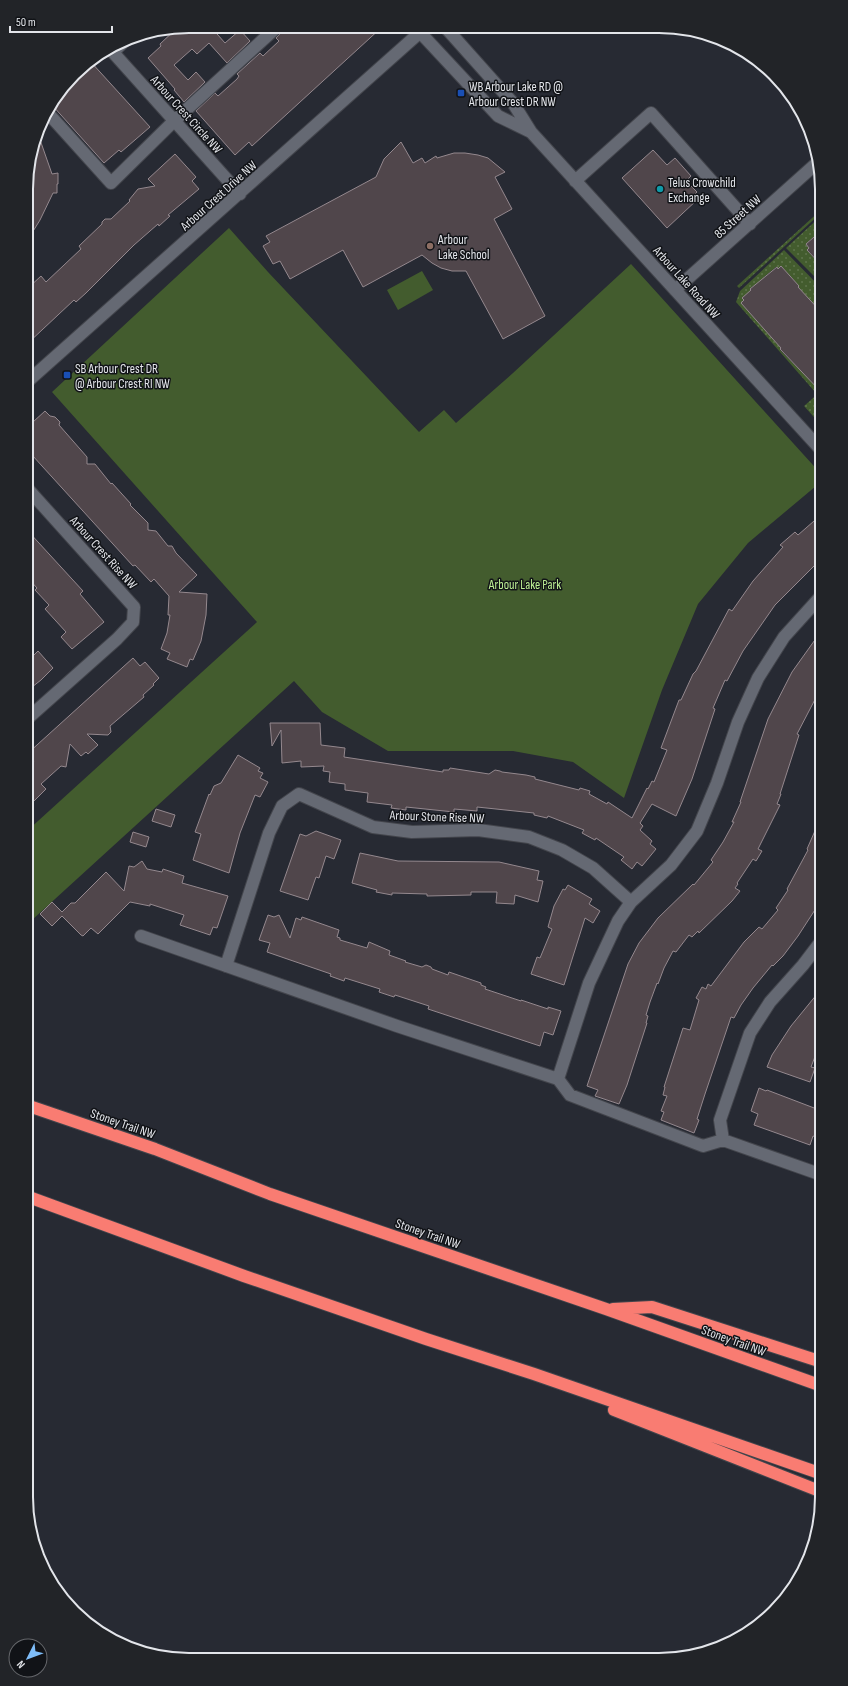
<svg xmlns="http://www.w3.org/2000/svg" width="848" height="1686" font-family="'Sofia Sans Condensed',sans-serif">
  <defs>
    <pattern id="grass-dots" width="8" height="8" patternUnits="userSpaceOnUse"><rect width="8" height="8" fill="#435c2e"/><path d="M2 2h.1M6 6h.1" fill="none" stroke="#5e734c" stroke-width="1.8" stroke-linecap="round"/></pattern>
  </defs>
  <rect width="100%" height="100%" fill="#272a33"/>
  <path fill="url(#grass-dots)" d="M 822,209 L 822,212 L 739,288 L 737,286 Z
    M 822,215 L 822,229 L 806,244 L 809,248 L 807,250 L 818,263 L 820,261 L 822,266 L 822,284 L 786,248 Z
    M 784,250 L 822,289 L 822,310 L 820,312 L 818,310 L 797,288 L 799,286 L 781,266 L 778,269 L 776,267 L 764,277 L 765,279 L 755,288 L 753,286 L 751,288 L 751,290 L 741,303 L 781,348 L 780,350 L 820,390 L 816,393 L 736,302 L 740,291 Z
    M 821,391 L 822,393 L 822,426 L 804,406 Z"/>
  <path fill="#435c2e" d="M 229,228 L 268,272 L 419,432 L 444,410 L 456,423 L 513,373 L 631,264 L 822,475 L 822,481 L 748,543 L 698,604 L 662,690 L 624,798 L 573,762 L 513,751 L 388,751 L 322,712 L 294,681 L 32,920 L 27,918 L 27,831 L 257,622 L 52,392 Z
    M 422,271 L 433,290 L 398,310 L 387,290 Z"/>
  <path fill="#50464b" stroke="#94888e" d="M 189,26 L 210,26 L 225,43 L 240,30 L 250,41 L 227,63 L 209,43 L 197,54 L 192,49 L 174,65 L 188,80 L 196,72 L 205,82 L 184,102 L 174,90 L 175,89 L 148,58 L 161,46 L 160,44 L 177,28 Z
    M 284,27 L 382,27 L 252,146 L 249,142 L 235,155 L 196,111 L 215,93 L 218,96 L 237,79 L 239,76 L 237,74 L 260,53 L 263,56 L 279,41 L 276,38 L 282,32 Z
    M 90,61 L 150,127 L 121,152 L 119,150 L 104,163 L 52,105 L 81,67 Z
    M 38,134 L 52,174 L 58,173 L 58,184 L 57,184 L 57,193 L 53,193 L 40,220 L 27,241 L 27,168 Z
    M 401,142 L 413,163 L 422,158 L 425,163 L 436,156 L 437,158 L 454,153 L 465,153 L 478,155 L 488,158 L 505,172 L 495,177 L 512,209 L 494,219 L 545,316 L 503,339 L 466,271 L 452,271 L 441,268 L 432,263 L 422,255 L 363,287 L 343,250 L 290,279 L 280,261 L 273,264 L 263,246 L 270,242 L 266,236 L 376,177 L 384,159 Z
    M 653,150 L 667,165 L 675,158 L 691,176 L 686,181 L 697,192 L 694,195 L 698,199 L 667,228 L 622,178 Z
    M 175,154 L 196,177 L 192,181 L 199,189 L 168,215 L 170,216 L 159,226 L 158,224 L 134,245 L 86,293 L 76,302 L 74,300 L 27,344 L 27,289 L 41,276 L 46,282 L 81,249 L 79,246 L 102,224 L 102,222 L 105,219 L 111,219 L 130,201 L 129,200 L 138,189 L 155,186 L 148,179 Z
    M 822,230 L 822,266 L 807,250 L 809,248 L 806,244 Z
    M 781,266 L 799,286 L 798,287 L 822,313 L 822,393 L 780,349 L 781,348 L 772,338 L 741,303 L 744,300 L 742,298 L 751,290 L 750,289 L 777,267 L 778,269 Z
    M 45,411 L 50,416 L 55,417 L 60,422 L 59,425 L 87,457 L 87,464 L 95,464 L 111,484 L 112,483 L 131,504 L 130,505 L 148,523 L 148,530 L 156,531 L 168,546 L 172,546 L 176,553 L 197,575 L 179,592 L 207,594 L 206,615 L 201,641 L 193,660 L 190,659 L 187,667 L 167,659 L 170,653 L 161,649 L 167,633 L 170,615 L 168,615 L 169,596 L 154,579 L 151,582 L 135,565 L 133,566 L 32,455 L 34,453 L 27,446 L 28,421 L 33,422 Z
    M 822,514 L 822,558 L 775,605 L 743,651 L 727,681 L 725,680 L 713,708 L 715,709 L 692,779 L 676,816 L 652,804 L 640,823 L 643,826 L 640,830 L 652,841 L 650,844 L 656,849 L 642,866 L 637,862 L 632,869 L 621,860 L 624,857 L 596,838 L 595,840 L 582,833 L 584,830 L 548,816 L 547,818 L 534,815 L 534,813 L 477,807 L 477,811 L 454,809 L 454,812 L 406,807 L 406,810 L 391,808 L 392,805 L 367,802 L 368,793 L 345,790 L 345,784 L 329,782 L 330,772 L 323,771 L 324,766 L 301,767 L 301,761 L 282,763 L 281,730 L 272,746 L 270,723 L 320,723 L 321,745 L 345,748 L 344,757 L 443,772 L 443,770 L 449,770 L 450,768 L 489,774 L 495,770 L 500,771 L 502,772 L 526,775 L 535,777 L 535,779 L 579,790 L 580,788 L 590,791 L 589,794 L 607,804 L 608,802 L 632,818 L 647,788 L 648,789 L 652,781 L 654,782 L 667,750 L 661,748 L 679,700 L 681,700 L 693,674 L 696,671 L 729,609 L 732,611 L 753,581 L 783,547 L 780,545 L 795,532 L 798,535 Z
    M 27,530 L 83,591 L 80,594 L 104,622 L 72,649 L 61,637 L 66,632 L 45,609 L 49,605 L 35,590 L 37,588 L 27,577 Z
    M 822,630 L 822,686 L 797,734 L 799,735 L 780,794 L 781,794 L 777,804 L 780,805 L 758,849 L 762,851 L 756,861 L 753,859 L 737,883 L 738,884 L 735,888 L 740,891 L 732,901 L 699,933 L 698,931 L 692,937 L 689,935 L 676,952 L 673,951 L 664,968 L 658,984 L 657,983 L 650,1002 L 646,1015 L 648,1016 L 646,1023 L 647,1023 L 627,1085 L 619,1104 L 595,1096 L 598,1090 L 587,1086 L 628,964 L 639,943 L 658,918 L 693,884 L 694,885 L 713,862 L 711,860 L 723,842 L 734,822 L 732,822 L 741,802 L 740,802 L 768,719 L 792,672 Z
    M 38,651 L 53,668 L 41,680 L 27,691 L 27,662 Z
    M 133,658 L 140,666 L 145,662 L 159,678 L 153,684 L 154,685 L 143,695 L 144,697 L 110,726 L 111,732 L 108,735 L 87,734 L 98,745 L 88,754 L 86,752 L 81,756 L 70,744 L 66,767 L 61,766 L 41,784 L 46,789 L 27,808 L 27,768 L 34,762 L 27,754 Z
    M 238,755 L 260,768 L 258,771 L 263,773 L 260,778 L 268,782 L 260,797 L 255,795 L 240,833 L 229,873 L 193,860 L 201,834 L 195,832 L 209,794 L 210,795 L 214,786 L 221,783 Z
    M 156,809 L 175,815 L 171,827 L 152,821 Z
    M 822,815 L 822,899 L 798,936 L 783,956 L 773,966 L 772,965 L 753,988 L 741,1005 L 734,1018 L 731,1017 L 705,1094 L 697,1119 L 699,1120 L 694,1133 L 661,1120 L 664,1112 L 661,1111 L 667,1096 L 663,1095 L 665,1087 L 664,1087 L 683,1028 L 690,1030 L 699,1000 L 696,998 L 702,987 L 706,989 L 708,984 L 711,986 L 744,942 L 759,927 L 762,929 L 778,910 L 776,908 L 788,890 L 787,889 L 808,850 L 807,849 Z
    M 316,831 L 341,840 L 334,859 L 326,856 L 319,878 L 316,877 L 308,900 L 280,891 L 300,834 L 306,836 Z
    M 133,832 L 149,837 L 146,847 L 130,842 Z
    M 360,853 L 398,861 L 499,862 L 539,871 L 537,880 L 543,881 L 538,902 L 515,895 L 514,904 L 496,903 L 497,892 L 471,892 L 471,895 L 427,896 L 427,894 L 392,893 L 392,895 L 376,892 L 377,890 L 352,883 Z
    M 142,861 L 147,869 L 162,872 L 163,869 L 184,876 L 182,883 L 228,896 L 217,928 L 213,927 L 210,935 L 180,925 L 184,915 L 150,904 L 150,906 L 130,902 L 98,934 L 91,928 L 83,936 L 81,935 L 62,916 L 52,926 L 40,914 L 52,902 L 62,912 L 71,903 L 75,903 L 106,872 L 124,891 L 129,866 L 134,867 Z
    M 568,885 L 592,899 L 589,904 L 600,911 L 593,923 L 585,918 L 564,985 L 531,974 L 537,957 L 540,958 L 552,929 L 548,927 L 554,906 L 563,889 L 565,890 Z
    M 268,915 L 274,917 L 279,915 L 290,938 L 296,918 L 301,920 L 302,917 L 339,930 L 337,937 L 340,938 L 340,940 L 367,948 L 369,942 L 390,951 L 389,955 L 406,961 L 405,962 L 422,967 L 426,965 L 431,967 L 432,969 L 448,975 L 449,972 L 481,983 L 481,985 L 486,987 L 485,989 L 521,1001 L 521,1000 L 548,1009 L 548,1007 L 561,1011 L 553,1035 L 544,1032 L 540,1046 L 428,1009 L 429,1006 L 395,995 L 394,997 L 379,992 L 380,989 L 345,978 L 344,981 L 330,976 L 331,974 L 267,952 L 270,943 L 259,940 Z
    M 822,988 L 822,1045 L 816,1054 L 811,1067 L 815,1068 L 810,1082 L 767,1067 L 772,1055 L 791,1026 Z
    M 759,1088 L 766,1091 L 767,1090 L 822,1111 L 822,1139 L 813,1136 L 810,1145 L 754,1125 L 758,1114 L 751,1111 Z"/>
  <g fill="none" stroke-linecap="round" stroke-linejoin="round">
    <g stroke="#43454c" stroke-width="14">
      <path id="minor" d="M 416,28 L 498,116 L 531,132
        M 446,28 L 513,103 L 531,132 L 822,451
        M 110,49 L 240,194
        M 113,52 L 128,38
        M 47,112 L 111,183 L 174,121 L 277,27
        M 575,181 L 651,113 L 750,224
        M 675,290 L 818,162
        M 27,382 L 426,27
        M 27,719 L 117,639 L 133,622 L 134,607 L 27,488
        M 141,936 L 397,1026 L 558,1079 L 589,983 L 618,921 L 631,902 L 671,865 L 697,831 L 717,783 L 738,722 L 758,678 L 784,637 L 822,595
        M 226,966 L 269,833 L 282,806 L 299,794 L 373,827 L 412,832 L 478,830 L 529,837 L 562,850 L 593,868 L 631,902
        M 558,1079 L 570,1095 L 703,1146 L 723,1140
        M 822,1175 L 723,1140 L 720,1120 L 750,1033 L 770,1002 L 803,965 L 822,940"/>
    </g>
    <g stroke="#43454c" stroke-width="14">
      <path id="highway" d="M 26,1105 L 155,1149 L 270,1194 L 606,1309 L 822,1386
        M 26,1196 L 244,1276 L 426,1339 L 534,1374 L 822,1474
        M 613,1309 L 652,1307 L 822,1362
        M 614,1410 L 822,1492"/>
    </g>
    <use href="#minor" stroke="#656973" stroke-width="12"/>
    <use href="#highway" stroke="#f97c72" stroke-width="12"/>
  </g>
  <g fill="#1a4fb4" stroke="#111317" stroke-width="1.5">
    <rect x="457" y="89" width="8" height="8" rx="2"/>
    <rect x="63" y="371" width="8" height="8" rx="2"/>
  </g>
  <circle fill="#0f9aa8" stroke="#111317" stroke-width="1.5" cx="660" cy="189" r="4"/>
  <circle fill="#8d6e63" stroke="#111317" stroke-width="1.5" cx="430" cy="246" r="4"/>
  <g text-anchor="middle" stroke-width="3" stroke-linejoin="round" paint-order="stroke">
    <g font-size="13" fill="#e3e5ea" stroke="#111317" text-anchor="start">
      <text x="469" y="91">WB Arbour Lake RD @<tspan x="469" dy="15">Arbour Crest DR NW</tspan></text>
      <text x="668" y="187">Telus Crowchild<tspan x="668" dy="15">Exchange</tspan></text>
      <text x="438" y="244">Arbour<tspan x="438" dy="15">Lake School</tspan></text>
      <text x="75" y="373">SB Arbour Crest DR<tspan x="75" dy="15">@ Arbour Crest RI NW</tspan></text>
    </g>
    <g font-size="13" fill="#e3e5ea" stroke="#111317">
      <text transform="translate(187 114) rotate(48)" y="5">Arbour Crest Circle NW</text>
      <text transform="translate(218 195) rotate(-42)" y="5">Arbour Crest Drive NW</text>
      <text transform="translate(737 216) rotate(-42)" y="5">85 Street NW</text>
      <text transform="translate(687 282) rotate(48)" y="5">Arbour Lake Road NW</text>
      <text transform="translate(104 552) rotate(48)" y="5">Arbour Crest Rise NW</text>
      <text transform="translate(437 816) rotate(2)" y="5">Arbour Stone Rise NW</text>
      <text transform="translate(123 1123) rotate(19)" y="5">Stoney Trail NW</text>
      <text transform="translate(428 1233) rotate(19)" y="5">Stoney Trail NW</text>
      <text transform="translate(734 1340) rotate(20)" y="5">Stoney Trail NW</text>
    </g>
    <g font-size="13" fill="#bdf094" stroke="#111317">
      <text x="525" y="589">Arbour Lake Park</text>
    </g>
  </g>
  <path d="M0 0H848V1686H0ZM189 33H659A156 156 0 0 1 815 189V1497A156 156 0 0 1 659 1653H189A156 156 0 0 1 33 1497V189A156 156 0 0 1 189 33Z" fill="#222428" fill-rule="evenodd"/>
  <path fill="none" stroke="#e3e5ea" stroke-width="2" d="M189 33H659A156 156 0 0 1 815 189V1497A156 156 0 0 1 659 1653H189A156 156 0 0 1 33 1497V189A156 156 0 0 1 189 33Z"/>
  <g transform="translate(28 1658) rotate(228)"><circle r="19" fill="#111317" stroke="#65676b"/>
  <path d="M0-3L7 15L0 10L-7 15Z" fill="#7ebdf9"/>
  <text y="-6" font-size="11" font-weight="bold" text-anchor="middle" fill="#e3e5ea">N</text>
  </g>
  <path d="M10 26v6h102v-6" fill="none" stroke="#e3e5ea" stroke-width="2"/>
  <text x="16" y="26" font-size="12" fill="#e3e5ea" stroke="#111317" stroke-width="3" paint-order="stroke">50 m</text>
</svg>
